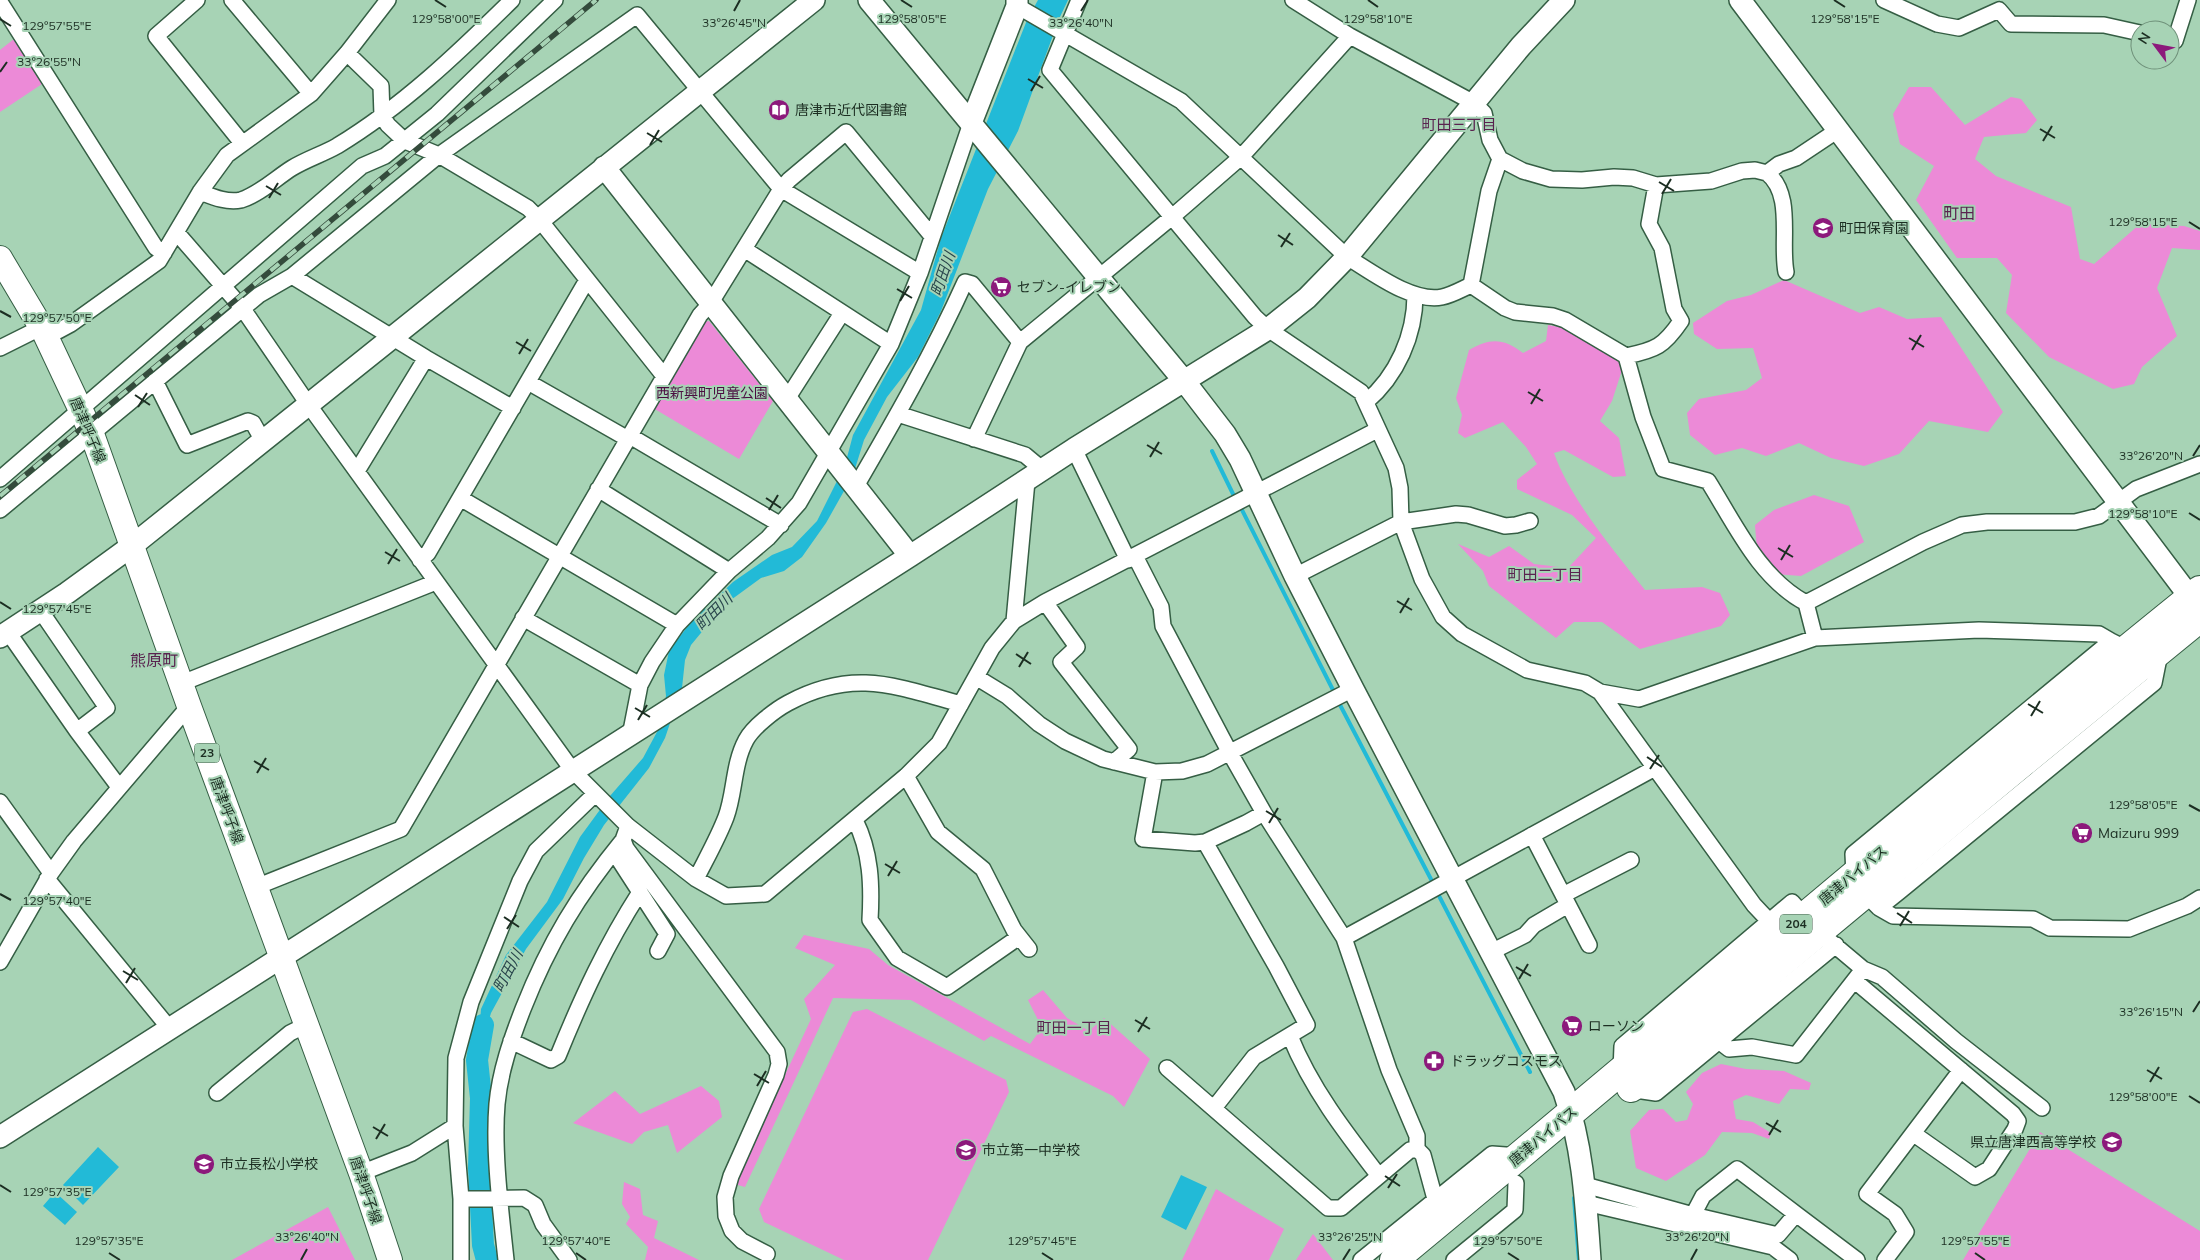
<svg xmlns="http://www.w3.org/2000/svg" width="2200" height="1260" font-family="Mulish,'Noto Sans JP',sans-serif">
  <rect width="100%" height="100%" fill="#a7d3b5"/>
  <path fill="#ec8ad7" d="M 14,39 L 42,84 L 0,112 L 0,50 Z
    M 1909,87 L 1931,87 L 1965,125 L 2011,97 L 2021,99 L 2037,120 L 2026,133 L 1984,137 L 1975,159 L 1996,176 L 2071,207 L 2080,259 L 2094,264 L 2140,224 L 2184,226 L 2200,231 L 2200,250 L 2172,248 L 2157,288 L 2177,336 L 2142,367 L 2134,384 L 2113,389 L 2049,357 L 2006,313 L 2012,275 L 1997,258 L 1957,258 L 1916,200 L 1934,166 L 1900,144 L 1893,114 Z
    M 1784,280 L 1860,313 L 1879,307 L 1907,319 L 1941,317 L 2003,412 L 1988,432 L 1929,421 L 1899,454 L 1864,466 L 1831,458 L 1799,443 L 1766,456 L 1742,448 L 1715,455 L 1690,435 L 1687,413 L 1699,399 L 1746,390 L 1762,378 L 1753,348 L 1717,349 L 1694,334 L 1693,323 L 1727,301 L 1751,295 Z
    M 709,321 L 773,401 L 739,459 L 653,408 L 703,322 Z
    M 1548,325 L 1570,329 L 1613,354 L 1623,367 L 1612,401 L 1600,421 L 1619,438 L 1626,476 L 1613,477 L 1564,450 L 1554,453 C 1570,499 1615,552 1645,590 L 1702,587 L 1720,593 L 1730,615 L 1721,626 L 1640,649 L 1602,622 L 1574,622 L 1556,638 L 1489,586 L 1483,571 L 1458,544 L 1489,557 L 1509,546 L 1534,564 L 1568,568 L 1596,538 L 1572,515 L 1517,489 L 1517,480 L 1537,464 L 1526,447 L 1503,422 L 1465,438 L 1458,433 L 1462,415 L 1456,398 L 1469,350 C 1490,338 1503,338 1523,353 L 1546,341 Z
    M 1814,495 L 1849,506 L 1864,542 L 1801,576 L 1776,574 L 1757,551 L 1755,525 L 1774,510 Z
    M 804,935 L 869,949 L 888,965 L 1030,1044 L 1042,1028 L 1028,1000 L 1043,990 L 1067,1018 L 1089,1031 L 1104,1018 L 1150,1059 L 1124,1107 L 1113,1096 L 991,1036 L 984,1041 L 911,1000 L 833,998 L 745,1187 L 738,1185 L 738,1176 L 811,1019 L 804,999 L 835,965 L 795,948 Z
    M 867,1009 L 1006,1080 L 1009,1092 L 928,1260 L 844,1260 L 764,1222 L 759,1209 L 853,1012 Z
    M 1721,1064 L 1746,1069 L 1784,1071 L 1811,1083 L 1809,1090 L 1790,1089 L 1779,1104 L 1746,1095 L 1733,1101 L 1736,1119 L 1753,1122 L 1771,1133 L 1769,1139 L 1752,1133 L 1722,1132 L 1705,1155 L 1666,1181 L 1636,1168 L 1630,1131 L 1649,1110 L 1663,1109 L 1676,1122 L 1687,1120 L 1693,1104 L 1686,1092 L 1702,1073 Z
    M 701,1086 L 719,1101 L 722,1117 L 677,1153 L 668,1125 L 644,1132 L 632,1144 L 573,1123 L 615,1091 L 640,1114 Z
    M 2040,1132 L 2200,1231 L 2200,1260 L 1963,1260 Z
    M 624,1182 L 640,1189 L 643,1215 L 658,1221 L 654,1238 L 699,1260 L 645,1260 L 648,1247 L 626,1224 L 630,1217 L 622,1204 Z
    M 1216,1189 L 1284,1229 L 1269,1260 L 1182,1260 Z
    M 328,1207 L 355,1260 L 232,1260 Z
    M 1313,1234 L 1333,1260 L 1296,1260 Z"/>
  <path fill="#22bad7" d="M 1038,0 L 1068,0 L 1059,19 L 1018,131 L 988,189 L 941,311 L 918,357 L 887,397 L 864,440 L 853,475 L 826,523 L 802,557 L 784,571 L 761,578 L 724,605 L 691,645 L 685,660 L 682,688 L 665,738 L 649,768 L 604,825 L 584,858 L 563,899 L 526,949 L 491,1013 L 477,1060 L 481,1009 L 506,955 L 547,902 L 580,837 L 610,796 L 643,758 L 658,730 L 666,696 L 664,675 L 669,651 L 690,623 L 733,582 L 772,555 L 792,547 L 817,521 L 845,465 L 853,435 L 921,310 L 941,238 L 1027,20 Z
    M 98,1147 L 119,1167 L 83,1205 L 63,1185 Z
    M 1181,1175 L 1207,1187 L 1186,1230 L 1161,1217 Z
    M 55,1192 L 77,1212 L 65,1225 L 43,1206 Z"/>
  <g fill="none" stroke-linecap="round" stroke-linejoin="round">
    <path stroke="#22bad7" stroke-width="4" d="M 1212,451 L 1235,498
      M 1239,504 L 1335,694
      M 1338,701 L 1434,885
      M 1437,892 L 1530,1072
      M 1574,1198 L 1579,1260"/>
    <path stroke="#22bad7" stroke-width="22" d="M 483,1025 L 477,1060 L 481,1098 L 479,1168 L 483,1245 L 487,1260"/>
    <g stroke="#355e44" stroke-width="18">
      <path id="street" d="M 197,0 L 156,36 L 242,143
        M 232,0 L 311,94
        M 1079,0 L 1050,70 L 1255,317 L 1268,329 L 1361,392 L 1396,468 L 1400,488 L 1401,522 L 1422,579 L 1443,617 L 1462,634 L 1527,670 L 1585,683 L 1600,692 L 1639,699 L 1815,638 L 1979,630 L 2099,634 L 2111,641
        M 1293,0 L 1350,36 L 1474,103 L 1484,113 L 1490,140 L 1500,159 L 1523,171 L 1551,179 L 1582,180 L 1614,177 L 1633,178 L 1656,185 L 1711,181 L 1742,171 L 1755,170 L 1767,173 L 1779,164 L 1796,158 L 1838,130
        M 1884,0 L 1937,24 L 1959,28 L 1999,10 L 2011,24 L 2104,25 L 2140,33
        M 0,2 L 156,248 L 164,253
        M 1017,6 L 1181,101 L 1347,257 C 1372,272 1412,303 1442,297 C 1452,295 1462,289 1471,285
        M 2170,39 L 2175,41 L 2188,0
        M 347,53 L 381,86 L 382,116 L 388,125 L 405,141 L 439,155 L 528,208 L 539,219 L 664,376
        M 1767,173 C 1794,194 1780,242 1786,272
        M 200,192 C 213,197 227,203 241,200 C 260,194 276,178 292,168 C 307,159 323,154 337,146 C 403,106 458,53 512,0
        M 177,233 L 243,309 L 308,404 L 573,771 L 628,826 L 696,879 L 726,896 L 765,894 L 906,776 L 939,743 L 992,648 L 1014,621 L 1045,602 L 1377,430
        M 744,249 L 891,344
        M 292,276 L 426,358 L 513,408
        M 1471,285 L 1505,308 L 1515,312 L 1553,316 L 1565,320 L 1626,356 C 1656,350 1664,346 1681,321 L 1674,309 L 1662,248 L 1649,224 L 1656,185
        M 1471,285 L 1489,191 L 1500,159
        M 0,348 L 34,331 L 58,331 L 71,324 L 159,261 L 200,192 L 227,155 L 311,94 L 347,53 L 388,0
        M 1626,356 L 1643,417 L 1663,469 L 1708,481 C 1735,524 1759,578 1806,603 L 1815,638
        M 155,381 L 187,445 L 248,421 L 253,423 L 263,441
        M 528,382 L 628,439
        M 787,399 L 842,313
        M 1366,402 C 1397,376 1415,335 1415,295
        M 898,414 L 1025,455 L 1043,470
        M 630,436 L 781,525
        M 974,439 L 1020,342 L 1172,217 L 1241,157 L 1350,36
        M 1074,449 L 1128,560
        M 357,471 L 426,358
        M 0,479 L 362,166 L 385,156 L 437,114 L 555,0
        M 855,488 C 894,421 933,353 965,282 L 972,284 L 1020,342
        M 598,489 L 729,571
        M 460,498 L 677,625
        M 0,510 L 259,295 L 292,276 L 439,155 L 637,15 L 781,189 L 920,273
        M 1135,556 L 1161,607 L 1163,626 L 1230,753 L 1264,813 L 1344,938 L 1389,1070 L 1417,1136 L 1417,1149
        M 420,560 L 428,553 L 587,280
        M 1295,576 L 1401,522 L 1456,514 L 1468,515 L 1505,526 L 1516,525 L 1530,521
        M 1045,602 L 1077,647 L 1061,662 L 1129,749 L 1114,762
        M 1806,603 L 1923,542 L 1962,525 L 1987,522 L 2075,522 L 2099,516 L 2136,489 L 2200,464
        M 40,610 L 107,708 L 77,731 L 119,787
        M 523,618 L 640,685
        M 1014,621 L 1027,481
        M 8,632 L 77,731
        M 976,677 L 1007,696 L 1039,724 L 1065,741 L 1103,759 L 1155,772 L 1182,771 L 1207,764 L 1353,689
        M 182,683 L 436,582
        M 1600,692 L 1754,905 L 1770,922
        M 630,736 L 640,685 L 652,662 L 677,625 L 729,571 L 768,538 L 799,503 L 891,344 L 920,273 L 971,123
        M 1155,772 L 1143,839 L 1195,843 L 1205,842 L 1276,966 L 1307,1025 L 1254,1057 L 1214,1108
        M 906,776 L 938,832 L 983,869 L 1014,930 L 1029,949
        M 0,802 L 51,873
        M 855,820 C 871,852 872,885 870,920 L 897,958 L 947,987 L 1019,937
        M 628,826 L 623,840 L 626,848 L 777,1052 L 779,1064 L 776,1075 L 731,1176 L 725,1197 L 726,1216 L 732,1231 L 742,1241 L 767,1254
        M 1532,835 L 1589,945
        M 1205,842 L 1246,823 L 1264,813
        M 614,852 L 667,934 L 658,951
        M 1854,874 L 1853,854 L 2111,641 L 2119,645
        M 47,879 L 170,1029
        M 696,879 C 706,859 718,838 726,817 C 735,793 733,764 746,740 C 753,727 775,710 788,703 C 853,668 895,686 961,704
        M 256,887 L 401,829 L 700,315 L 710,304 L 781,189 L 789,180 L 846,132 L 931,235
        M 1865,894 L 1879,908 L 1899,892 L 2154,683 L 2160,653
        M 1563,895 L 1631,860
        M 1879,908 L 1893,916 L 2033,919 L 2050,928 L 2129,929 L 2187,906 L 2200,898
        M 1344,938 L 1655,768
        M 1491,952 L 1525,935 L 1534,925 L 1568,905
        M 0,962 L 51,873 L 74,841 L 189,706
        M 1855,981 L 2013,1114 L 2018,1121 L 2015,1129 L 1989,1169 L 1975,1177 L 1914,1134
        M 1290,1036 C 1311,1088 1345,1132 1379,1176
        M 511,1041 L 551,1060 L 558,1056 C 582,997 606,945 640,892
        M 1720,1042 L 1729,1049 L 1752,1047 L 1796,1055 L 1860,973
        M 1167,1068 L 1328,1208 L 1341,1208 L 1410,1150 L 1417,1149 L 1423,1155 L 1435,1199
        M 1621,1071 L 1622,1046 L 1792,902 L 1819,932 L 1863,969 L 1882,977 L 1956,1041 L 2042,1108
        M 1629,1089 L 1656,1093 L 1836,945
        M 217,1093 L 290,1033 L 306,1025
        M 455,1126 L 461,1199 L 461,1260
        M 361,1173 L 412,1153 L 455,1126 L 456,1058 L 471,1002 L 520,881 L 536,851 L 595,794
        M 1585,1185 L 1693,1215 L 1778,1235 L 1796,1214 L 1857,1260
        M 461,1199 L 524,1198 L 535,1205 L 543,1224 L 569,1260
        M 1586,1203 L 1773,1247 L 1790,1260
        M 1693,1215 L 1703,1196 L 1737,1169 L 1796,1214
        M 506,1260 C 501,1212 493,1152 497,1104 C 500,1071 511,1040 523,1009 C 549,943 578,895 623,840
        M 1361,1260 L 1492,1154 L 1519,1156
        M 1454,1260 L 1515,1210 L 1516,1183
        M 1885,1260 L 1906,1232 L 1895,1214 L 1867,1194 L 1961,1070"/>
    </g>
    <g stroke="#355e44" stroke-width="24">
      <path id="secondary" d="M 869,0 L 1185,382 L 1225,434 L 1240,459 L 1295,576 L 1353,689 L 1564,1092 C 1583,1146 1586,1203 1590,1260
        M 1740,0 L 2199,609
        M 971,123 L 1017,6 L 1017,0
        M 604,167 L 910,556
        M 0,637 L 67,593 L 133,545 L 814,0
        M 0,1137 L 910,556 L 1074,449 L 1268,329 L 1307,298 L 1347,257 L 1521,46 L 1564,0"/>
    </g>
    <g stroke="#355e44" stroke-width="26">
      <path id="primary" d="M 0,258 L 44,332 L 92,434 L 189,706 L 361,1173 L 390,1260"/>
    </g>
    <g stroke="#355e44" stroke-width="30">
      <path id="highway" d="M 1631,1088 L 2015,769 L 2200,618
        M 1394,1260 C 1663,1038 1928,809 2200,590"/>
    </g>
    <use href="#street" stroke="#fff" stroke-width="15"/>
    <use href="#secondary" stroke="#fff" stroke-width="21"/>
    <use href="#primary" stroke="#fff" stroke-width="24"/>
    <use href="#highway" stroke="#fff" stroke-width="28"/>
    <g stroke="#344b3c" stroke-width="5.5">
      <path id="rail" d="M 0,496 L 596,0"/>
    </g>
    <use href="#rail" stroke="#a7d3b5" stroke-width="4" stroke-dasharray="11" stroke-linecap="butt"/>
  </g>
  <path fill="none" stroke="#1c2e22" stroke-width="2" d="M 435,0 L 446,7M 901,0 L 912,7M 1368,0 L 1378,7M 1834,0 L 1845,7M 734,11 L 740,0M 1081,11 L 1088,0M 0,19 L 11,26M 0,72 L 7,62M 1028,79 L 1043,88M 1031,91 L 1040,76M 2040,129 L 2055,138M 647,133 L 662,142M 2043,141 L 2052,126M 650,145 L 659,130M 1659,182 L 1674,191M 266,186 L 281,195M 1662,194 L 1671,179M 269,198 L 278,183M 2189,222 L 2200,229M 1278,235 L 1293,245M 1281,247 L 1290,233M 897,289 L 912,298M 900,301 L 909,286M 0,311 L 11,317M 1909,338 L 1924,347M 516,342 L 531,351M 1912,350 L 1921,335M 519,354 L 528,339M 1528,392 L 1543,401M 135,395 L 150,405M 1531,404 L 1540,389M 138,407 L 147,393M 1147,445 L 1162,454M 2193,456 L 2200,445M 1150,457 L 1159,442M 766,498 L 781,508M 769,510 L 778,495M 2189,513 L 2200,520M 1778,548 L 1793,557M 385,552 L 400,561M 1781,560 L 1790,545M 388,564 L 397,549M 1397,601 L 1412,610M 0,602 L 11,609M 1400,613 L 1409,598M 1016,654 L 1031,664M 1019,667 L 1028,652M 2028,704 L 2043,713M 635,708 L 650,717M 2031,716 L 2040,701M 638,720 L 647,705M 1647,757 L 1662,767M 254,761 L 269,770M 1650,769 L 1659,755M 257,773 L 266,758M 2189,805 L 2200,811M 1266,811 L 1281,820M 1269,823 L 1278,808M 885,864 L 900,873M 888,876 L 897,861M 0,894 L 11,900M 1897,913 L 1912,923M 504,917 L 519,927M 1900,926 L 1909,911M 507,929 L 516,915M 1516,967 L 1531,976M 123,971 L 138,980M 1519,979 L 1528,964M 126,983 L 135,968M 2193,1012 L 2200,1001M 1135,1020 L 1150,1029M 1138,1032 L 1147,1017M 2147,1070 L 2162,1079M 754,1074 L 769,1083M 2150,1082 L 2159,1067M 757,1086 L 766,1071M 2189,1096 L 2200,1103M 1766,1123 L 1781,1132M 373,1127 L 388,1136M 1769,1135 L 1778,1120M 376,1139 L 385,1124M 1385,1176 L 1400,1186M 0,1185 L 11,1192M 1388,1188 L 1397,1174M 109,1253 L 120,1260M 576,1253 L 586,1260M 1042,1253 L 1053,1260M 1508,1253 L 1519,1260M 1975,1253 L 1985,1260M 301,1260 L 307,1249M 1343,1260 L 1350,1249M 1691,1260 L 1697,1249"/>
  <defs>
    <g id="library-disc" transform="scale(1.125)"><circle r="9.5" fill="#8c197b" stroke="#a7d3b5"/><path d="M-6-4Q-3-5.5-.7-3.5V5Q-3 3-6 4ZM6-4Q3-5.5 .7-3.5V5Q3 3 6 4Z" fill="#fff"/></g>
    <g id="school-disc" transform="scale(1.125)"><circle r="9.5" fill="#8c197b" stroke="#a7d3b5"/><path d="M0-5L7-2L0 1L-7-2ZM-4 1L0 2.5L4 1V4Q0 6-4 4Z" fill="#fff"/></g>
    <g id="supermarket-disc" transform="scale(1.125)"><circle r="9.5" fill="#8c197b" stroke="#a7d3b5"/><path d="M-6-5.5h2.5l.6 2H6L4.5 2H-2.5L-4.4-4H-6ZM-1.5 3.2a1.3 1.3 0 1 0 .1 0ZM3 3.2a1.3 1.3 0 1 0 .1 0Z" fill="#fff"/></g>
    <g id="pharmacy-disc" transform="scale(1.125)"><circle r="9.5" fill="#8c197b" stroke="#a7d3b5"/><path d="M-2-6h4v4h4v4h-4v4h-4v-4h-4v-4h4Z" fill="#fff"/></g>
  </defs>
  <g fill-rule="evenodd">
    <use href="#library-disc" x="779" y="110"/>
    <use href="#school-disc" x="1823" y="228"/>
    <use href="#supermarket-disc" x="1001" y="287"/>
    <use href="#supermarket-disc" x="2082" y="833"/>
    <use href="#supermarket-disc" x="1572" y="1026"/>
    <use href="#pharmacy-disc" x="1434" y="1061"/>
    <use href="#school-disc" x="2112" y="1142"/>
    <use href="#school-disc" x="966" y="1150"/>
    <use href="#school-disc" x="204" y="1164"/>
  </g>
  <g text-anchor="middle" stroke-width="4" stroke-linejoin="round" paint-order="stroke">
    <g fill="#a7d3b5" stroke="#46604e" stroke-width="1">
      <rect x="194.5" y="743.5" width="25" height="19" rx="4"/>
      <rect x="1780" y="914.5" width="32" height="19" rx="4"/>
    </g>
    <g font-size="12" font-weight="bold" fill="#1c2e22">
      <text x="207" y="757">23</text>
      <text x="1796" y="928">204</text>
    </g>
    <g font-size="14" fill="#1c2e22" stroke="#a7d3b5" text-anchor="start">
      <text x="795" y="115">唐津市近代図書館</text>
      <text x="1839" y="233">町田保育園</text>
      <text x="1017" y="292">セブン-イレブン</text>
      <text x="2098" y="838">Maizuru 999</text>
      <text x="1588" y="1031">ローソン</text>
      <text x="1450" y="1066">ドラッグコスモス</text>
      <text x="2096" y="1147" text-anchor="end">県立唐津西高等学校</text>
      <text x="982" y="1155">市立第一中学校</text>
      <text x="220" y="1169">市立長松小学校</text>
    </g>
    <g font-size="14" fill="#4b0e41" stroke="#a7d3b5">
      <text x="712" y="398">西新興町児童公園</text>
    </g>
    <g font-size="14" fill="#1c2e22" stroke="#a7d3b5">
      <text transform="translate(88 430) rotate(67)" y="5">唐津呼子線</text>
      <text transform="translate(227 810) rotate(70)" y="5">唐津呼子線</text>
      <text transform="translate(1853 875) rotate(-40)" y="5">唐津バイパス</text>
      <text transform="translate(1543 1136) rotate(-40)" y="5">唐津バイパス</text>
      <text transform="translate(366 1190) rotate(71)" y="5">唐津呼子線</text>
    </g>
    <g font-size="15" fill="#59234f" stroke="#a7d3b5">
      <text x="1459" y="130">町田三丁目</text>
      <text x="1545" y="580">町田二丁目</text>
      <text x="1074" y="1033">町田一丁目</text>
    </g>
    <g font-size="15" font-style="italic" fill="#28454c" stroke="#a7d3b5">
      <text transform="translate(943 274) rotate(-71)" y="5">町田川</text>
      <text transform="translate(714 612) rotate(-45)" y="5">町田川</text>
      <text transform="translate(508 971) rotate(-62)" y="5">町田川</text>
    </g>
    <g font-size="16" fill="#59234f" stroke="#a7d3b5">
      <text x="1959" y="219">町田</text>
      <text x="154" y="666">熊原町</text>
    </g>
  </g>
  <g font-size="12" text-anchor="middle" fill="#1c2e22" stroke="#a7d3b5" stroke-width="4" stroke-linejoin="round" paint-order="stroke">
    <text x="446" y="23">129°58'00"E</text>
    <text x="912" y="23">129°58'05"E</text>
    <text x="1378" y="23">129°58'10"E</text>
    <text x="1845" y="23">129°58'15"E</text>
    <text x="734" y="27">33°26'45"N</text>
    <text x="1081" y="27">33°26'40"N</text>
    <text x="57" y="30">129°57'55"E</text>
    <text x="49" y="66">33°26'55"N</text>
    <text x="2143" y="226">129°58'15"E</text>
    <text x="57" y="322">129°57'50"E</text>
    <text x="2151" y="460">33°26'20"N</text>
    <text x="2143" y="518">129°58'10"E</text>
    <text x="57" y="613">129°57'45"E</text>
    <text x="2143" y="809">129°58'05"E</text>
    <text x="57" y="905">129°57'40"E</text>
    <text x="2151" y="1016">33°26'15"N</text>
    <text x="2143" y="1101">129°58'00"E</text>
    <text x="57" y="1196">129°57'35"E</text>
    <text x="307" y="1241">33°26'40"N</text>
    <text x="1350" y="1241">33°26'25"N</text>
    <text x="1697" y="1241">33°26'20"N</text>
    <text x="109" y="1245">129°57'35"E</text>
    <text x="576" y="1245">129°57'40"E</text>
    <text x="1042" y="1245">129°57'45"E</text>
    <text x="1508" y="1245">129°57'50"E</text>
    <text x="1975" y="1245">129°57'55"E</text>
  </g>
  <g transform="translate(2155 45) rotate(302)"><circle r="24" fill="#a7d3b5" stroke="#6f917a"/>
  <path d="M0-4L9 19L0 12L-9 19Z" fill="#8c197b"/>
  <text y="-8" font-size="14" font-weight="bold" text-anchor="middle" fill="#1c2e22">N</text>
  </g>
</svg>
